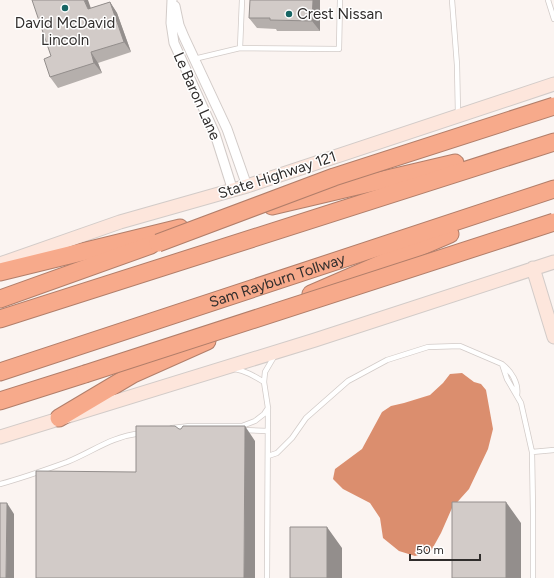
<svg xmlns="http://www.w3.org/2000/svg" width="554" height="578" font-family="Figtree,sans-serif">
  <rect width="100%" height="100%" fill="#fbf4f1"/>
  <path fill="#db8e6e" d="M 462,373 L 474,382 L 481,384 L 486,390 L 493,429 L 488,449 L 469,489 L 452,508 L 441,533 L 431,551 L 415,556 L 399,551 L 383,538 L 380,518 L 370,503 L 343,489 L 333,479 L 335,469 L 362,449 L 382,412 L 391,406 L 404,403 L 430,395 L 443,383 L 450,374 Z"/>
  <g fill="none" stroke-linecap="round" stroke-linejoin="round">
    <g stroke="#d2cbc8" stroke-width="6">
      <path id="lane" d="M 452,0 L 457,65 L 458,114
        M 548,0 L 554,19
        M 240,48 L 242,0
        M 194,59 L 240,48 L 339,49 L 340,0
        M 502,364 L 507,379 L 521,403 L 532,452
        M 235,369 C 246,371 254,376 264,382
        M 172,428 L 190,426 L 242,426 L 255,421 L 264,414 L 268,408
        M 242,430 L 268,431
        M 268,456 L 277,453 L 292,438 L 306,418 L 348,381 L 387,360 L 428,347 L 460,346 L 502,364 C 511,371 519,383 517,395
        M 0,484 C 23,478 45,470 67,462 C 94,451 110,437 141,433
        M 267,578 L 268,408 L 264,382 L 265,372 L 275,355
        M 533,578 L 533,512 L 532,452 L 554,450"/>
    </g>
    <g stroke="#d2cbc8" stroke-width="11">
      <path id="street" d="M 172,0 L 171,23 L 174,43 L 215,134 L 233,191
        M 175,6 L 179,25 L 184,37 L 227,129 L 247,186"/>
    </g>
    <g stroke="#d2cbc8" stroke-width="15">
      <path id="secondary" d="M 0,264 L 120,222 L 247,186 L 554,84
        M 533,268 L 554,337
        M 0,437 L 315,340 L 554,262"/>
    </g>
    <g stroke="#b17e6a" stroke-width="19">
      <g id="highway">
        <path d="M 272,206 L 455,163"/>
        <path d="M 0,272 L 180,228"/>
        <path d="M 311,294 L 450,234"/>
        <path d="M 0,299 L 151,245"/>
        <path d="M 0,319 L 554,142"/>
        <path id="s1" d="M 0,372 L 554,189"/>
        <path d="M 0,401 L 85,374"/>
        <path d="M 59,418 L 133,374 L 207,341"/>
      </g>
    </g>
    <use href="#lane" stroke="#fff" stroke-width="4.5"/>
    <use href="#street" stroke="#fff" stroke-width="9"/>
    <use href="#secondary" stroke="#fde6dc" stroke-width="13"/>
    <use href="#highway" stroke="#f7aa8b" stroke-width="17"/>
    <g stroke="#b17e6a" stroke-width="19" stroke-linecap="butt">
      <path id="highway-bridge" d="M 158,243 L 334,177 L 554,106
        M 85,374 L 554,222"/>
    </g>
    <use href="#highway-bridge" stroke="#f7aa8b" stroke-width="17"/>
  </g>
  <path fill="#b5afac" d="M 250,0 L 320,0 L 320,31 L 277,31 L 276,29 L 257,28 L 249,18 Z
    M 110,2 L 117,13 L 131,52 L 98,63 L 102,73 L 58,88 L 50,77 L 51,56 L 91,8 Z"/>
  <path fill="#938e8c" d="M 84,0 L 88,0 L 95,20 L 88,9 Z
    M 313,0 L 320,0 L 320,31 L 312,21 Z
    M 110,2 L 117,13 L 131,52 L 124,42 Z
    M 91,52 L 98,63 L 102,73 L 94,63 Z
    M 245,426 L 255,441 L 255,578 L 244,578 Z
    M 506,502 L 521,523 L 521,578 L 506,578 Z
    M 7,503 L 14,514 L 14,578 L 6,578 Z
    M 327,527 L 342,548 L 342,578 L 327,578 Z"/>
  <path fill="#d2cbc8" stroke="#938e8c" d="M 32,0 L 84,0 L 88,9 L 110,2 L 124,42 L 91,52 L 94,63 L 50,77 L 44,59 L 51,56 Z
    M 250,0 L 313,0 L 312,21 L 270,20 L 270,18 L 249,18 Z
    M 136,426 L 175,426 L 179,429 L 181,429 L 183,426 L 245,426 L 244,578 L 36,578 L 36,471 L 136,472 Z
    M 452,502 L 506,502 L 506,578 L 452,578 Z
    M 0,503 L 7,503 L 6,578 L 0,578 Z
    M 290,527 L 327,527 L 327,578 L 290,578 Z"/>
  <g fill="#176564" stroke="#fff" stroke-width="1.5">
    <circle cx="65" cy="8" r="4"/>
    <circle cx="289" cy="14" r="4"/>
  </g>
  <g text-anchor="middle" stroke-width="3" stroke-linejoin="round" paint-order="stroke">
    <g font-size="15" fill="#302d2c" stroke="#fff" text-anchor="start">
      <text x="297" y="19">Crest Nissan</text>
      <text x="65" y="28" text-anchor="middle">David McDavid<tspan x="65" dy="17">Lincoln</tspan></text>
    </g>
    <g font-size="15" fill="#302d2c" stroke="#fff">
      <text transform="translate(197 96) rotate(66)" y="5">Le Baron Lane</text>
      <text transform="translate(277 175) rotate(-18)" y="5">State Highway 121</text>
      <text dy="5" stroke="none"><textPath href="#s1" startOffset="292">Sam Rayburn Tollway</textPath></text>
    </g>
  </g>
  <path d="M410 554v6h70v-6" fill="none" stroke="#302d2c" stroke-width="2"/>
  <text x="416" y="554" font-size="12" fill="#302d2c" stroke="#ffffff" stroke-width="3" paint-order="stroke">50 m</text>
</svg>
